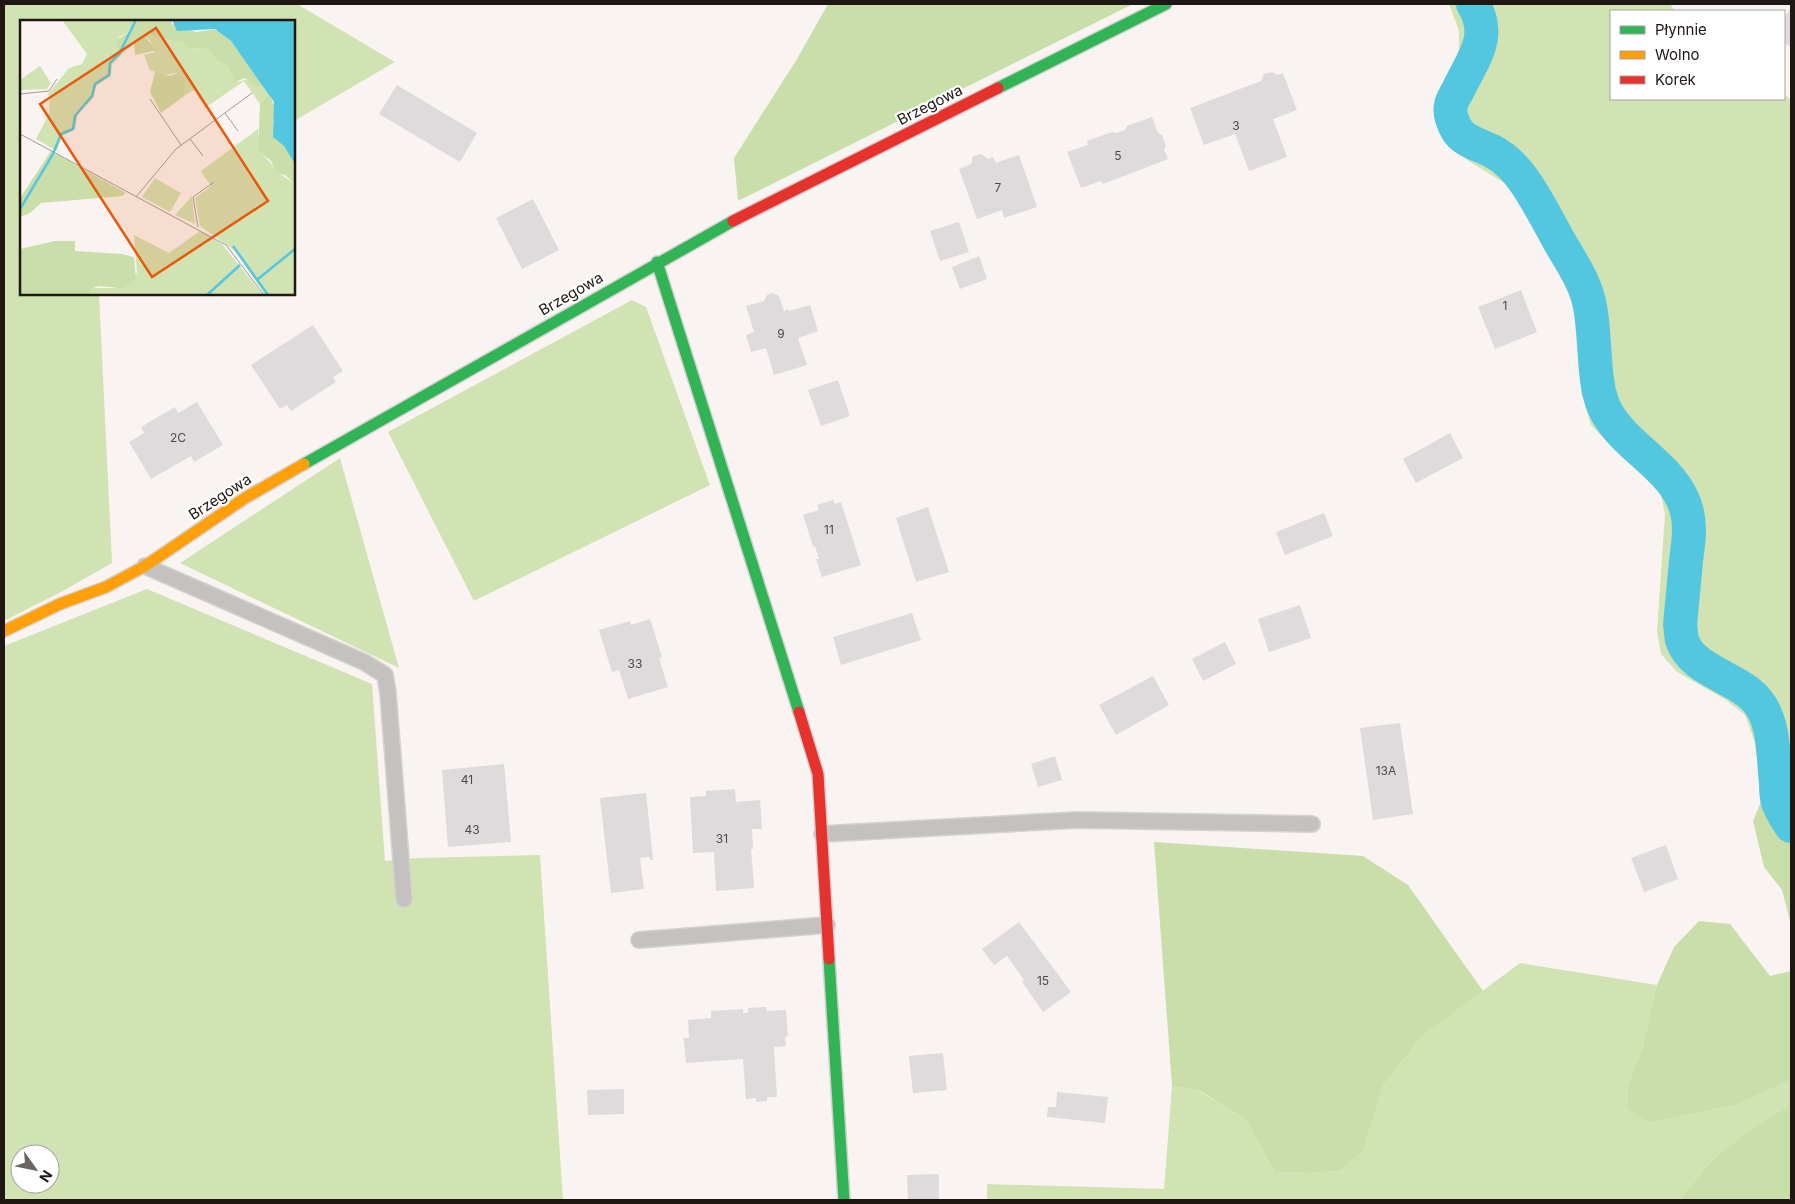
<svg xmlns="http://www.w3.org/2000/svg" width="1795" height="1204" font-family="Inter,sans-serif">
  <rect width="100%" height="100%" fill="#f9f4f2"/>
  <path fill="#d1e3b3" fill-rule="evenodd" d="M 4,4 L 297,4 L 395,62 L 294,121 L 294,21 L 21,21 L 21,294 L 99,294 L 112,563 L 63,591 L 4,621 Z
    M 1449,4 L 1670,4 L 1675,11 L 1611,11 L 1611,99 L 1784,99 L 1784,94 L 1791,100 L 1791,807 L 1762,799 L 1755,743 L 1745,715 L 1726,700 L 1677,672 L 1661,654 L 1657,631 L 1665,514 L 1660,491 L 1620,455 L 1591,425 L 1581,392 L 1581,328 L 1570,284 L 1538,227 L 1509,186 L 1467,160 L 1446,140 L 1438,118 L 1438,95 L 1459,51 L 1459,31 Z
    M 632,300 L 646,307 L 710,485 L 474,601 L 388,432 Z
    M 340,458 L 399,668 L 180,563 Z
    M 147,589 L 372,684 L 385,861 L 417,858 L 540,855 L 563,1200 L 4,1200 L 4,646 ZM 20,1154 L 50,1154 L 50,1184 L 20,1184 Z
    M 1520,963 L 1657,985 L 1642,1048 L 1628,1085 L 1649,1123 L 1735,1105 L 1791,1080 L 1791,1104 L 1748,1131 L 1713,1159 L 1679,1200 L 987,1200 L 987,1184 L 1164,1189 L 1172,1086 L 1201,1092 L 1245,1119 L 1275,1172 L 1307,1173 L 1339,1171 L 1363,1152 L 1383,1086 L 1422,1036 Z"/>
  <path fill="#cadeaa" d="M 828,4 L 1133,4 L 738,201 L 734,158 L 797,59 Z
    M 1762,799 L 1791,807 L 1791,925 L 1782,890 L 1764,867 L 1753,821 Z
    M 1154,842 L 1363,856 L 1408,885 L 1483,991 L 1422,1036 L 1383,1086 L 1363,1152 L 1339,1171 L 1307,1173 L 1275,1172 L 1245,1119 L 1202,1092 L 1172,1086 Z
    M 1699,921 L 1730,924 L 1770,976 L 1791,971 L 1791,1080 L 1735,1105 L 1649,1123 L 1628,1109 L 1628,1085 L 1642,1048 L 1657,985 L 1674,947 Z
    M 1791,1104 L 1791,1200 L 1679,1200 L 1713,1159 L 1748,1131 Z"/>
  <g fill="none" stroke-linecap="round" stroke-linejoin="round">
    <path stroke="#54c7e0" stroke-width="34" d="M 1473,4 C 1493,36 1473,59 1459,88 C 1457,93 1452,99 1451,105 C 1449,113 1453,123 1457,130 C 1464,142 1481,145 1492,151 C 1505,158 1517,170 1525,182 C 1538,201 1548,221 1559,241 C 1570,260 1584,280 1589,302 C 1597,334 1591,387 1607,413 C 1628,450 1677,469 1687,512 C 1691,528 1688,545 1686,561 C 1684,582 1682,603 1680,625 C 1681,630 1681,635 1682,640 C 1692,672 1739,677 1758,702 C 1775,723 1773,758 1776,783 C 1776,790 1776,797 1778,802 C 1781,811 1786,818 1791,826"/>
  </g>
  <path fill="#dfdadc" d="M 1791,6 L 1791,47 L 1784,43 L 1784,19 Z
    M 1272,72 L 1278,75 L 1283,73 L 1297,110 L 1273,119 L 1287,157 L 1249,171 L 1235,134 L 1204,145 L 1190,108 L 1261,81 L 1264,74 Z
    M 397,85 L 477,133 L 460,162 L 379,114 Z
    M 1152,117 L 1158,133 L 1162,135 L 1166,146 L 1164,149 L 1168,159 L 1103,184 L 1101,181 L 1081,188 L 1067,152 L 1088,145 L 1087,141 L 1112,132 L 1116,133 L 1125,130 L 1127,126 Z
    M 981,154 L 988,159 L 993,157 L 996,163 L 1019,155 L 1037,207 L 1004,218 L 1002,210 L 977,219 L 959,169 L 971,164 L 973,156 Z
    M 533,199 L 559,250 L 522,269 L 496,218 Z
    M 959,222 L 969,252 L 940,261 L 930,231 Z
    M 979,256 L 987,279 L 960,289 L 952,267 Z
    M 1521,290 L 1537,332 L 1495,349 L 1478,307 Z
    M 773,293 L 779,296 L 784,311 L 788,309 L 789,311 L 810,305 L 818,331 L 798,338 L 807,365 L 774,375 L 766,348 L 751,352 L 746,335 L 754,332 L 746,306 L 764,301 L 767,295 Z
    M 313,325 L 343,371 L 333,377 L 336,382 L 291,411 L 287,405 L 280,409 L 251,365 Z
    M 838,380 L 850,416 L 821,426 L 808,390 Z
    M 197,402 L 223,445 L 194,462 L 191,456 L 151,479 L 129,442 L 144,433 L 141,427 L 175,407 L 178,413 Z
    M 1450,433 L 1463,458 L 1416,483 L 1403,459 Z
    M 833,500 L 835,504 L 841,502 L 861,565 L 822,577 L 816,559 L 819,559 L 815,546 L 813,546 L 803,515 L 819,510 L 817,505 Z
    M 928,507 L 949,572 L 916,582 L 896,518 Z
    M 1324,513 L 1333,536 L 1285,555 L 1276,532 Z
    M 1300,605 L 1311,638 L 1269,652 L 1258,619 Z
    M 912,613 L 921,640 L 841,665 L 833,637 Z
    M 650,619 L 662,657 L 659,658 L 668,687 L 628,699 L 619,670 L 612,672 L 599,630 L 630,621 L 631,625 Z
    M 1225,642 L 1236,664 L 1203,681 L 1192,659 Z
    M 1153,676 L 1169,705 L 1116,735 L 1099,705 Z
    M 1400,723 L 1413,814 L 1373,820 L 1360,728 Z
    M 1055,756 L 1062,780 L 1038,787 L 1031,764 Z
    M 504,764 L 511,842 L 448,847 L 442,770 Z
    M 735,789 L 736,802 L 760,800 L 762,829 L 752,829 L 753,849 L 751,849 L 754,888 L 716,891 L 714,852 L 693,853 L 690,797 L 706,796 L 706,791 Z
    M 646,793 L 653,860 L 650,860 L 650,857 L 640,858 L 644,889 L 611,893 L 600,798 Z
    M 1666,845 L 1678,879 L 1644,892 L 1631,858 Z
    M 1019,922 L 1071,992 L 1043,1012 L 1022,982 L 1024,980 L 1007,956 L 994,965 L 982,949 Z
    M 766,1007 L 767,1011 L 786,1010 L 788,1036 L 785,1037 L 786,1046 L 774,1047 L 777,1097 L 767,1097 L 767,1101 L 756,1102 L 756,1098 L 746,1099 L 743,1059 L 686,1063 L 684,1041 L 683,1038 L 689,1038 L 688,1020 L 711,1018 L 711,1011 L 743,1009 L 743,1013 L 748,1013 L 748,1008 Z
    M 943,1053 L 947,1090 L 913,1093 L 909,1056 Z
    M 624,1089 L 624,1114 L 588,1115 L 587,1090 Z
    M 1057,1092 L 1108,1097 L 1105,1123 L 1047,1117 L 1048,1107 L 1056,1107 Z
    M 939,1174 L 939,1200 L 908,1200 L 907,1175 Z"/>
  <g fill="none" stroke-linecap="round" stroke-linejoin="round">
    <g stroke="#d5d1cf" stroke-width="18">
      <path id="lane" d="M 145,566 L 364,662 L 385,675 L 388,693 L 404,899
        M 822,834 L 1077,820 L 1312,824
        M 639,940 L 827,925"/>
    </g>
    <g stroke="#d5d1cf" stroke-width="14">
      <path id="fast" d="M 998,88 L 1166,4
        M 657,262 L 799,712
        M 304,464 L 733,221
        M 829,959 L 844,1200"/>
    </g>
    <g stroke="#d5d1cf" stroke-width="14">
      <path id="slow" d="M 4,631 L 60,604 L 106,587 L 145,566 L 245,498 L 304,464"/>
    </g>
    <g stroke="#d5d1cf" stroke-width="14">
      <path id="jam" d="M 733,221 L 998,88
        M 799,712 L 818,774 L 829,959"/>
    </g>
    <use href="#lane" stroke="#c4c1c1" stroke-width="15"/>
    <use href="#fast" stroke="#30b455" stroke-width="11"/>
    <use href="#slow" stroke="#ff9f0a" stroke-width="11"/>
    <use href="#jam" stroke="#e5322d" stroke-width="11"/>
  </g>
  <g text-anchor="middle" stroke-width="4.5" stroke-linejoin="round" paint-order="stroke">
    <g font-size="12" fill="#4e4845">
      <text x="1236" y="130">3</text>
      <text x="1118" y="160">5</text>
      <text x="998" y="192">7</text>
      <text x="1505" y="310">1</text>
      <text x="781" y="338">9</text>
      <text x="178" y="442">2C</text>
      <text x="829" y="534">11</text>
      <text x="635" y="668">33</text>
      <text x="1386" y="775">13A</text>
      <text x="467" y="784">41</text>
      <text x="472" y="834">43</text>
      <text x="722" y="843">31</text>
      <text x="1043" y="985">15</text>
    </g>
    <g font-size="15" fill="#1e1713" stroke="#fff">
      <text transform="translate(930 105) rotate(-27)" y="5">Brzegowa</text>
      <text transform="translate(571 294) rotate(-30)" y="5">Brzegowa</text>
      <text transform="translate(220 497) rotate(-33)" y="5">Brzegowa</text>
    </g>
  </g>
  <g transform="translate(20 20)">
    <rect width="275" height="275" fill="#f9f4f2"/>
    <path d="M 42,0 L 103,0 L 110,3 L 109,12 L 99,17 L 99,37 L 92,44 L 91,56 L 76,66 L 74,77 L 58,94 L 55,109 L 42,116 L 37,131 L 16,119 L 29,94 L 30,76 L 27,75 L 49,48 L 62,44 L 67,34 ZM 127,15 L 162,23 L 168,28 L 188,29 L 196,40 L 209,47 L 218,62 L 228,59 L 243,65 L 249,74 L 240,84 L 224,61 L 185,88 L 174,70 L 164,76 L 158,53 L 143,55 L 130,50 L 124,35 L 135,32 L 130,20 L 124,16 ZM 20,46 L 31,63 L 27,69 L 1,70 L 0,60 ZM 238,109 L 239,130 L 260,154 L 275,164 L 275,275 L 245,275 L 215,231 L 180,206 L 175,178 L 191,166 L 181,151 ZM 135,158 L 161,173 L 150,192 L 122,177 ZM 172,176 L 175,204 L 155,195 ZM 180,211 L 202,224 L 243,275 L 69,275 L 73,268 L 94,268 L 117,253 L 114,215 L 149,233 Z" fill="#d1e3b3"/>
    <path d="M 103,0 L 152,0 L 152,4 L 176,12 L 196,9 L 211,21 L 243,65 L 236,67 L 225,58 L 215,62 L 209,47 L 196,40 L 188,29 L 168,28 L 162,23 L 127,15 L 125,17 L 137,30 L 115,35 L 114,23 L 99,37 L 97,20 L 109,12 L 110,3 ZM 135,52 L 150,56 L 158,53 L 165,60 L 164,76 L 141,93 L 130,72 ZM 249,74 L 255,87 L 253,105 L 275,144 L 275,164 L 265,155 L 257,153 L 251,141 L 238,130 L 240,84 ZM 31,131 L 106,173 L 102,176 L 21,183 L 10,193 L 0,197 L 0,178 ZM 35,221 L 55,221 L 55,231 L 102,234 L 114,237 L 116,260 L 102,268 L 78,266 L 73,268 L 69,275 L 0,275 L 0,229 Z" fill="#cadeaa"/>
    <path d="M 152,0 L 275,0 L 275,144 L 264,126 L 253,117 L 254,82 L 211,21 L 195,9 L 157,11 Z" fill="#54c7e0"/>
    <path fill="none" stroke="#54c7e0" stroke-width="2.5" d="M 263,0 L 275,12M 0,189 L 33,134 L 41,114 L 53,109 L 55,96 L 72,76 L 75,64 L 89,55 L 90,43 L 99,34 L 116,0M 213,226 L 248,275M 238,259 L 275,229M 187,275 L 220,245"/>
    <path fill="none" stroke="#a19c99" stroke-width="1" d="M 0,74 L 29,71 L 37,59M 130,79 L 161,125M 205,93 L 218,111M 0,114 L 206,225 L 244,275M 170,119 L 183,136M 116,177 L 156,129 L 232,73M 178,207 L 173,177 L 194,162"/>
    <path fill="#e8590c" fill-opacity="0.15" stroke="#e8590c" stroke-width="2.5" d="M 136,8 L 248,181 L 132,257 L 20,84 Z"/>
    <rect width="275" height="275" fill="none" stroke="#1e1713" stroke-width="2.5"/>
  </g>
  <rect width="1795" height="1204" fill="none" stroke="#1e1713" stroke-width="10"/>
  <rect x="1610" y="10" width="175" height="90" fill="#ffffff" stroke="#a5a2a1"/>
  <rect x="1620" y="26" width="25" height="8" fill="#30b455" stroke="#a5a2a1"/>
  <text x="1655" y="35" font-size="15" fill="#1e1713">Płynnie</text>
  <rect x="1620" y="51" width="25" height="8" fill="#ff9f0a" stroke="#a5a2a1"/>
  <text x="1655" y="60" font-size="15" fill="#1e1713">Wolno</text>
  <rect x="1620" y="76" width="25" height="8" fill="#e5322d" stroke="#a5a2a1"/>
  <text x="1655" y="85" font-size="15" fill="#1e1713">Korek</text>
  <g transform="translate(35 1169) rotate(123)"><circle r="24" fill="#ffffff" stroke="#a5a2a1"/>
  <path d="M0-4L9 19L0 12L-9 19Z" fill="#6b6461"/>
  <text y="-8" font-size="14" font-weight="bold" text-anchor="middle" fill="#1e1713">N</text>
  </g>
</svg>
